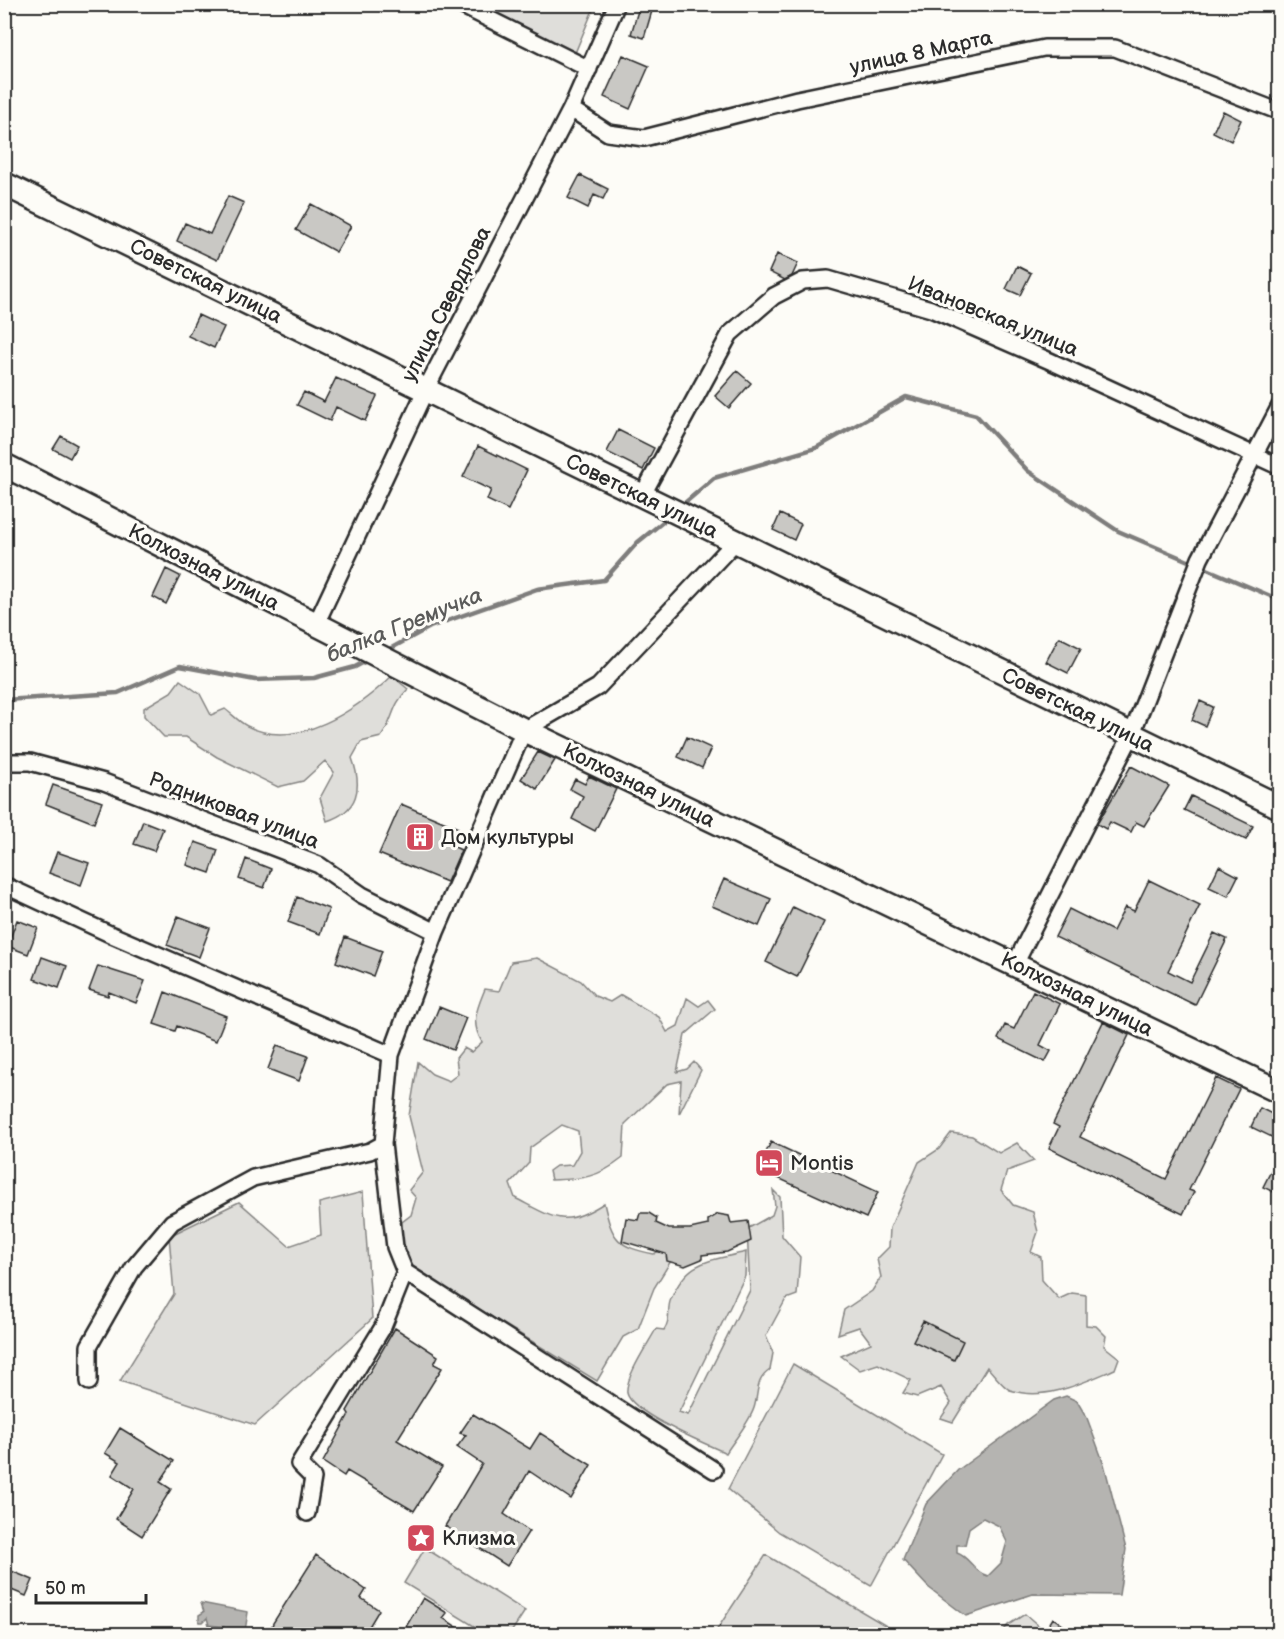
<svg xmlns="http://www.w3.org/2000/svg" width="1284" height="1639" font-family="'Balsamiq Sans',sans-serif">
  <rect width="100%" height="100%" fill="#fdfcf7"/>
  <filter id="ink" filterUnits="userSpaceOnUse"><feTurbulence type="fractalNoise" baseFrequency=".0167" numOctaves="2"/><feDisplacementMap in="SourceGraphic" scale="12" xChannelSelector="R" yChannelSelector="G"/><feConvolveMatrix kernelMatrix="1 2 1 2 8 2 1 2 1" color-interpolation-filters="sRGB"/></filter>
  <g filter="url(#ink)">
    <path fill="#dfdeda" stroke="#858482" stroke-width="1.5" d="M 481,5 L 595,5 L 575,53 Z
      M 392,676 L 408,689 C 390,707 395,718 381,737 L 361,742 L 352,758 C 363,788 358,811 327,821 L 320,798 L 334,772 L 325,761 L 303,781 L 278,787 L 217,757 L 186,737 L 164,737 L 144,716 L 144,708 L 171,692 L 180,680 L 200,694 L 211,715 L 225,709 C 232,714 239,722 247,726 C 297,752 357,709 392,676 Z
      M 537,958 L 581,981 L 595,996 L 610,1002 L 621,995 L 659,1017 L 667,1032 L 678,1026 L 687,998 L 699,1006 L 708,1000 L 715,1009 L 685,1035 L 677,1072 L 687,1069 L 694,1062 L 701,1070 L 679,1114 L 681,1081 L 667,1084 L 625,1124 L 623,1158 C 598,1178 582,1179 551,1180 L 549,1171 L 556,1166 L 572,1165 L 580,1151 L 578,1131 L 562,1125 L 530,1148 L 529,1163 L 510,1184 L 515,1198 C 554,1218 564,1229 604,1203 C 612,1239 617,1247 654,1254 L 663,1248 L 674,1256 L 654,1288 L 638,1329 L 623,1337 L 597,1381 L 415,1270 L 401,1245 L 402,1222 L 411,1215 L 416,1198 L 409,1190 L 423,1172 L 409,1116 L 418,1062 L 432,1074 L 449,1081 L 458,1074 L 456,1058 L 464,1048 L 471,1052 L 482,1042 C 470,1022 477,1009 485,989 L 499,991 L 511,962 Z
      M 951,1133 L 972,1136 L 999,1153 L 1017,1143 L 1034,1161 L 1007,1171 L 1001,1190 L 1013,1205 L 1033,1212 L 1038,1232 L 1031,1252 L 1041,1257 L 1042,1280 L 1059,1299 L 1072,1293 L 1086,1295 L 1086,1325 L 1096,1326 L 1106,1336 L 1104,1346 L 1119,1358 L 1115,1369 C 1084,1382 1046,1402 1010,1390 C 1003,1387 993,1373 987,1367 L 953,1422 L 941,1418 L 951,1403 L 941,1387 L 917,1397 L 903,1393 L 911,1380 L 878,1364 L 860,1370 L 841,1356 L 871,1343 L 859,1327 L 838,1334 L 844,1310 L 872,1291 L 881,1277 L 877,1259 L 889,1247 L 890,1228 L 919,1162 L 939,1149 Z
      M 773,1190 L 780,1197 L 782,1236 L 800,1257 L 797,1295 L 786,1299 L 766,1336 L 773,1353 L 770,1370 C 755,1380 759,1392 754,1408 C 749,1423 734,1440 726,1453 C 706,1444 631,1413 627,1393 C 625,1377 648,1344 656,1329 L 664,1330 C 672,1319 666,1309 671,1299 C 688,1259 707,1262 746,1252 L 745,1276 L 679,1412 L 688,1415 L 750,1290 L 747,1229 L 772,1215 L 775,1206 Z
      M 363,1192 L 372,1319 L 255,1425 L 120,1381 L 174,1294 L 169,1236 L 239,1202 L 289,1246 L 321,1235 L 319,1203 Z
      M 793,1364 L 942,1454 L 871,1586 L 779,1532 L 728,1489 Z
      M 425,1548 L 525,1611 L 510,1634 L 487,1634 L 404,1583 Z
      M 766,1555 L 900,1634 L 714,1634 Z
      M 1025,1614 L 1048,1634 L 1001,1634 L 1008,1625 Z"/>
    <path fill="#b5b4b1" stroke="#7e7d7b" stroke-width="1.5" fill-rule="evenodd" d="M 1066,1396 L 1077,1401 L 1087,1418 L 1104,1464 L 1126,1549 L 1119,1595 L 1033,1594 L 966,1616 L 928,1587 L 903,1560 L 926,1504 L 958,1470 L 1054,1400 ZM 983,1518 L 999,1526 L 1007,1542 L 1001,1563 L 988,1576 C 973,1572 970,1557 957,1553 L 957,1545 L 965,1545 L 969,1528 Z
      M 201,1603 L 248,1612 L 245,1631 L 228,1628 L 226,1634 L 222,1634 L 224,1627 L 209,1625 L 207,1618 L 203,1622 L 199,1622 L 199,1615 L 204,1612 Z"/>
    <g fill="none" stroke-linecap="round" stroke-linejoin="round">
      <path stroke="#7e7d7b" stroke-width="4.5" d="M 680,507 L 714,478 L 816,448 L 906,397 L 976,415 L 1028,471 L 1118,531 L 1280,600
        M 386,651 L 430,627 L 537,589 L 604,580 L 638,542 L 669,517
        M 4,700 L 118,693 L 180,666 L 255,680 L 314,678 L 355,667 L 370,659"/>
    </g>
    <path fill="#c9c8c4" stroke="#2b2b2b" stroke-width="1.5" d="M 640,4 L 654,4 L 644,38 L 631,34 Z
      M 623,55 L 649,66 L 630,109 L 604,97 Z
      M 1223,111 L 1241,120 L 1231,141 L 1213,132 Z
      M 580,175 L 608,189 L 603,199 L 594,195 L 588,208 L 568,198 Z
      M 228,196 L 244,203 L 217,260 L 177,241 L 185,223 L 210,234 Z
      M 311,204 L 351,226 L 336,252 L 296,230 Z
      M 777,254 L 798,263 L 792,276 L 785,280 L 769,272 Z
      M 1017,266 L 1031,273 L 1020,295 L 1006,289 Z
      M 198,315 L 224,327 L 214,348 L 188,336 Z
      M 737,371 L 751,383 L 729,408 L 715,396 Z
      M 336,378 L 377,396 L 365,421 L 336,407 L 330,421 L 297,405 L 304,392 L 324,402 Z
      M 618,430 L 654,448 L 643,470 L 607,452 Z
      M 61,436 L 77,445 L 70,458 L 53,449 Z
      M 478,446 L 527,470 L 508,510 L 487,500 L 491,490 L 463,477 Z
      M 780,514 L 801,524 L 794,540 L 773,530 Z
      M 166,569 L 180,576 L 166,604 L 153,597 Z
      M 1059,637 L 1081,648 L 1068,673 L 1046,662 Z
      M 1200,701 L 1213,707 L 1205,726 L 1192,720 Z
      M 687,737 L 711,748 L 702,768 L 678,757 Z
      M 538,752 L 555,760 L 537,789 L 521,779 Z
      M 1131,766 L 1169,786 L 1144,826 L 1136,822 L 1131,832 L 1110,822 L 1106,829 L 1097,824 Z
      M 589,776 L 616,789 L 595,831 L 572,819 L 583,796 L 570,789 L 575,779 L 585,784 Z
      M 53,785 L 102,802 L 94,823 L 46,804 Z
      M 1191,796 L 1253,826 L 1246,840 L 1184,810 Z
      M 401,804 L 458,828 L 450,845 L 461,850 L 447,882 L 379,854 Z
      M 143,821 L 163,829 L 154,851 L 134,844 Z
      M 195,842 L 218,850 L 210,873 L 187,865 Z
      M 57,852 L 89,863 L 81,885 L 49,873 Z
      M 246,859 L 271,869 L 264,888 L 239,879 Z
      M 1219,866 L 1238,876 L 1228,896 L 1209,887 Z
      M 724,879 L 771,899 L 759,926 L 712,906 Z
      M 1149,880 L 1200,905 L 1168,971 L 1190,982 L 1214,933 L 1227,939 L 1195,1005 L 1055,937 L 1069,909 L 1113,931 L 1125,907 L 1134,911 Z
      M 297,897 L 329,909 L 320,934 L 288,922 Z
      M 793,907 L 824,922 L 797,977 L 766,962 Z
      M 178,916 L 210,928 L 199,957 L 167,945 Z
      M 17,920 L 38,928 L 28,954 L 7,946 Z
      M 345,937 L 382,951 L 373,976 L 336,962 Z
      M 42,957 L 67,966 L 59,988 L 34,979 Z
      M 98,966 L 145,981 L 136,1003 L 109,992 L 108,996 L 89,990 Z
      M 1033,991 L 1060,1004 L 1040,1045 L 1051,1051 L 1045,1062 L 998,1039 L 1005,1025 L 1014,1029 Z
      M 165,992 L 226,1016 L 216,1041 L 177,1026 L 175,1031 L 154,1024 Z
      M 439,1007 L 466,1018 L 453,1050 L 426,1039 Z
      M 1103,1022 L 1129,1035 L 1080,1137 L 1166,1179 L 1216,1078 L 1239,1089 L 1189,1190 L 1194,1192 L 1183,1214 L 1049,1148 L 1059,1127 L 1053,1124 Z
      M 277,1045 L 308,1056 L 299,1081 L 268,1069 Z
      M 1260,1108 L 1280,1118 L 1280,1141 L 1251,1127 Z
      M 771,1142 L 878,1192 L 866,1218 L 758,1169 Z
      M 1280,1153 L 1280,1195 L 1263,1187 Z
      M 640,1213 L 649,1213 L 657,1218 L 656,1223 L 669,1229 L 690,1229 L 708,1225 L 708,1220 L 718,1214 L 729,1216 L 731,1223 L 748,1221 L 751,1241 L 727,1252 L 702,1255 L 702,1259 L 685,1266 L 667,1261 L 666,1254 L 622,1241 L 626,1218 L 638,1220 Z
      M 923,1321 L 963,1341 L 954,1360 L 913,1341 Z
      M 395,1328 L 438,1356 L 434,1364 L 442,1368 L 397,1440 L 442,1467 L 414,1511 L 347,1471 L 344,1476 L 323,1462 L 349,1414 L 347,1411 Z
      M 473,1414 L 530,1449 L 540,1433 L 591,1465 L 571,1499 L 529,1471 L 504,1514 L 529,1531 L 507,1566 L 445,1526 L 482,1464 L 457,1447 L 466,1435 L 460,1433 Z
      M 120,1428 L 174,1461 L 160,1482 L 171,1489 L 142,1536 L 116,1519 L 134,1489 L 112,1475 L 120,1462 L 105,1453 Z
      M 316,1555 L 366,1590 L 361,1598 L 379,1610 L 364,1635 L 269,1635 L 273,1623 Z
      M 4,1568 L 33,1580 L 26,1596 L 4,1587 Z
      M 423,1598 L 447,1613 L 443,1618 L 469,1635 L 401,1635 Z
      M 1053,1618 L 1064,1626 L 1058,1635 L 1047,1628 Z"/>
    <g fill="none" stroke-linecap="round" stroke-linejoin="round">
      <g stroke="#2b2b2b" stroke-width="20">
        <path id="street" d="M 459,4 L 589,69
          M 571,109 L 608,133 L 644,138 L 797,99 L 1044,48 L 1115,48 L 1280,112
          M 642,496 L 730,334 L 774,296 L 803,281 L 828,279 L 931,309 L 1050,361 L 1280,467
          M 316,624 L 426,389 L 571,109 L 617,4
          M 4,762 L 30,762 L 104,782 L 319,865 L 362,895 L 436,932
          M 4,885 L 112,935 L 391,1055
          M 1015,964 L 1131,736 L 1200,559 L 1280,406
          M 405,1272 L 714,1470
          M 89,1382 L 89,1346 L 134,1267 L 172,1222 L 253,1178 L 370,1151 L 383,1144
          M 307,1513 L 313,1478 L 299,1464 L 383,1327 L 405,1272 L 395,1247 L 383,1144 L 391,1055 L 436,932 L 524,730 L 598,687 L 735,542"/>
      </g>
      <g stroke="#2b2b2b" stroke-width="27">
        <path id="secondary" d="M 4,184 L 1280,807
          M 4,465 L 524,730 L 1280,1092"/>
      </g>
      <use href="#street" stroke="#fdfcf7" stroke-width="15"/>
      <use href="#secondary" stroke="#fdfcf7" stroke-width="22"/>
    </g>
  </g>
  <defs>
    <g id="building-square" transform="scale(1.5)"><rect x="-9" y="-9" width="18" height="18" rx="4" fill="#d1495b" stroke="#fdfcf7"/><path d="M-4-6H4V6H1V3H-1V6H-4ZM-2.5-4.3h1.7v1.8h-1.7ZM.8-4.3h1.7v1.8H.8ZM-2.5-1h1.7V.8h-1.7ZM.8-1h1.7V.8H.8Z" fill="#fff"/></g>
    <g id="hotel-square" transform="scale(1.5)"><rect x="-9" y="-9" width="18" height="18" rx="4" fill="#d1495b" stroke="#fdfcf7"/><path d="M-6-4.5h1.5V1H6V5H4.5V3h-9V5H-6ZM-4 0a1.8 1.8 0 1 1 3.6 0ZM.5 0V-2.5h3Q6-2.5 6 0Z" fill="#fff"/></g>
    <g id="sight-square" transform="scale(1.5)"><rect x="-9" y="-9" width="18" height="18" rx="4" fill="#d1495b" stroke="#fdfcf7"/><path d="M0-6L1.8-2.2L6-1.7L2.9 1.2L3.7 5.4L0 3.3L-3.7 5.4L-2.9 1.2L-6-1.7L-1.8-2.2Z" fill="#fff"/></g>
  </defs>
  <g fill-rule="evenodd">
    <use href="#building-square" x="420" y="837"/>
    <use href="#hotel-square" x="769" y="1163"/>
    <use href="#sight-square" x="421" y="1538"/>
  </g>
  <g text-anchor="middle" stroke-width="6" stroke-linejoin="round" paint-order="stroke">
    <g font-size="21" fill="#2b2b2b" stroke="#fdfcf7">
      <text transform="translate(921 52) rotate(-12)" y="7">улица 8 Марта</text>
      <text transform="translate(206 281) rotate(26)" y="7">Советская улица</text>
      <text transform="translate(446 304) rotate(-63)" y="7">улица Свердлова</text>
      <text transform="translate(993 316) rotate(22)" y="7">Ивановская улица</text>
      <text transform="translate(642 496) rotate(26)" y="7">Советская улица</text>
      <text transform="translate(204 567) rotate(27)" y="7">Колхозная улица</text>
      <text transform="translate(1078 710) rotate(26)" y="7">Советская улица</text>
      <text transform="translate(639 785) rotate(26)" y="7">Колхозная улица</text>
      <text transform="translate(234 810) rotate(21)" y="7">Родниковая улица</text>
      <text transform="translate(1077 994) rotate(26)" y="7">Колхозная улица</text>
    </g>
    <g font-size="21" fill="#2b2b2b" stroke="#fdfcf7" text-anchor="start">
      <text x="441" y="844">Дом культуры</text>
      <text x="790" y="1170">Montis</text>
      <text x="442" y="1545">Клизма</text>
    </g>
    <g font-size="22" font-style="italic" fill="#5b5b5a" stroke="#fdfcf7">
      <text transform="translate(404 624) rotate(-22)" y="8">балка Гремучка</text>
    </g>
  </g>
  <rect width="1284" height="1639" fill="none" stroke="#fdfcf7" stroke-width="24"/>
  <rect x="12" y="12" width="1260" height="1615" fill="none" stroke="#2b2b2b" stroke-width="2" filter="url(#ink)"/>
  <path d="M36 1594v9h110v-9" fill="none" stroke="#2b2b2b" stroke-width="3"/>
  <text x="45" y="1594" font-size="18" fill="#2b2b2b" stroke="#fdfcf7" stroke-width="4.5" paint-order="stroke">50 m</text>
</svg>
